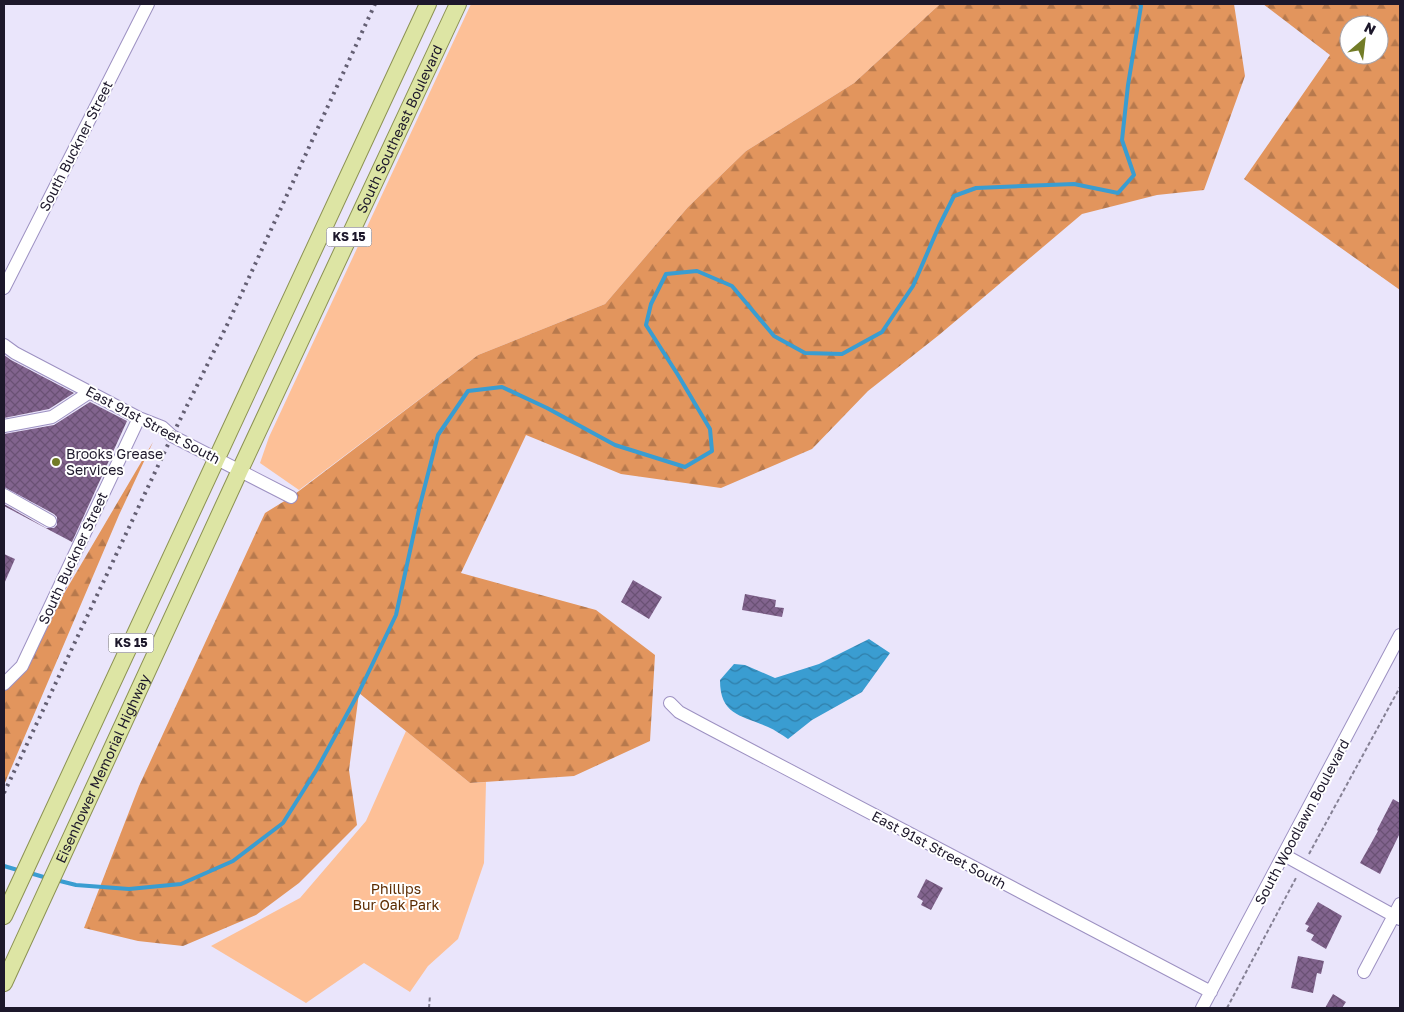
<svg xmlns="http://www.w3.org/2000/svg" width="1404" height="1012" font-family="'Golos Text',sans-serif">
  <defs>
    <pattern id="forest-firs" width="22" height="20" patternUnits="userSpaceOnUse" patternTransform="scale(1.25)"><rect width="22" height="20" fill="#e2955d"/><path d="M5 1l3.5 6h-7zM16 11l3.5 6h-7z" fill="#b7794d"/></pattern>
    <pattern id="water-waves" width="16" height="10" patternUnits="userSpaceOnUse" patternTransform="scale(1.25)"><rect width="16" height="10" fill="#3a9dd1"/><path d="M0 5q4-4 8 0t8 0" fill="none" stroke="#307faa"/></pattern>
    <pattern id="building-cross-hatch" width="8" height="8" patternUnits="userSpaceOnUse" patternTransform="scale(1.25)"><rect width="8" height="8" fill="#82648e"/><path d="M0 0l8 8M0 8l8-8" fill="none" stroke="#6a5174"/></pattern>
  </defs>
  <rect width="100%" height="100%" fill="#eae5fb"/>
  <path fill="#fdc097" d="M 471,4 L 940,4 L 854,83 L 746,151 L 688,207 L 605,304 L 478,355 L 299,490 L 260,463 L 269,437 Z
    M 406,731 L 470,783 L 486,782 L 484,863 L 458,939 L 428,966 L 410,992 L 364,963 L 306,1003 L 211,946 L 300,898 L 366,821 Z"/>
  <path fill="url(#forest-firs)" fill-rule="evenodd" d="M 940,4 L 1234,4 L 1245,76 L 1204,190 L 1157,195 L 1082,214 L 939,335 L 868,391 L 812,449 L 721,488 L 621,474 L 526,435 L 461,573 L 596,610 L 655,655 L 650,741 L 574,776 L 470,783 L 359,693 L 349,770 L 357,825 L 299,883 L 256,915 L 183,946 L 138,941 L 84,928 L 139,786 L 265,513 L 291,497 L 478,355 L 605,304 L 688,207 L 746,151 L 854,83 Z
    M 1263,4 L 1400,4 L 1400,290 L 1244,179 L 1330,55 ZM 1349,25 L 1379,25 L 1379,55 L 1349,55 Z
    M 153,442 L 119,515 L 4,785 L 4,681 L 19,670 Z"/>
  <path fill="url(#water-waves)" d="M 869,639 L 890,653 L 862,692 L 812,720 L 788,739 C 782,735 775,730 768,727 C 742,715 720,716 720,680 L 734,664 L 745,665 L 775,678 L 819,664 Z"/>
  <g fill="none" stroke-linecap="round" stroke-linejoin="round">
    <path stroke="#3a9dd1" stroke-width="4" d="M 4,866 L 21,871
      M 30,873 L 47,878
      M 56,880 L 76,885 L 129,889 L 181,884 L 233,861 L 283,823 L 317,769 L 359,692 L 396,615 L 420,505 L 438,435 L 468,391 L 502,387 L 547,408 L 615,445 L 685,467 L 712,451 L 710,429 L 678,375 L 646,325 L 651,304 L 666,274 L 697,271 L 732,286 L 774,336 L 805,353 L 842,354 L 882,332 L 913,286 L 939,226 L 954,196 L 976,188 L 1074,184 L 1118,193 L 1134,175 L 1122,140 L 1128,85 L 1141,6 L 1140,4"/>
  </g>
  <path fill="url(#building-cross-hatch)" d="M 4,355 L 11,360 L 74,393 L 49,409 L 4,418 Z
    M 90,402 L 127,421 L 72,542 L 4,506 L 4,504 L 46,528 L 54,528 L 57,525 L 57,517 L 54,514 L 4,487 L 4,434 L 54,425 Z
    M 4,554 L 15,559 L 4,584 Z
    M 633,580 L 662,597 L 649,619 L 621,602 Z
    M 745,594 L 776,600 L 775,607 L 784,608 L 782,617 L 742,610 Z
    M 1393,799 L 1400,803 L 1400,833 L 1380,874 L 1360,863 L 1378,831 L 1377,830 Z
    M 926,879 L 943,888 L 931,910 L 921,905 L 923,901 L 917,897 Z
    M 1318,902 L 1342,916 L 1326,949 L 1311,940 L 1314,935 L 1306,931 L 1309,926 L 1305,924 Z
    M 1298,956 L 1324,961 L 1321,974 L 1317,973 L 1313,993 L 1291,988 Z
    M 1333,994 L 1346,1002 L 1342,1008 L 1325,1008 Z"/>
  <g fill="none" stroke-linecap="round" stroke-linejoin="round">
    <g stroke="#9d91c2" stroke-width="14">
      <path id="minor" d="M 4,288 L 148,4
        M 4,345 L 15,353 L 139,418 L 162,427 L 172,436 L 291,497
        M 4,426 L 52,417 L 90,392
        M 4,495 L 50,521
        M 4,684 L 22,666 L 139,418
        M 670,703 L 679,712 L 707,727 L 1211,992
        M 1284,855 L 1400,919
        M 1364,972 L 1400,904
        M 1202,1008 L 1400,635"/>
    </g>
    <g stroke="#8c9253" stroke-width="18">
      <g id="major">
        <path d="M 4,916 L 428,4"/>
        <path id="s1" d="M 4,983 L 240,470 L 458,4"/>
      </g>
    </g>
    <path stroke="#858094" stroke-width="2" stroke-dasharray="4 2.5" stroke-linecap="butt" d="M 1309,854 L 1400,687
      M 429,1008 L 430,995
      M 1227,1008 L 1297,876"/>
    <use href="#minor" stroke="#fff" stroke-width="12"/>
    <use href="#major" stroke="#dde5a4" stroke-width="16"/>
    <path stroke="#645f73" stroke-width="4" stroke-dasharray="2.5 5" stroke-linecap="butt" d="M 4,793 L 172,436 L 228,323 L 375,4"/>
  </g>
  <circle fill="#727c27" stroke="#fff" stroke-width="2" cx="56" cy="462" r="5"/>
  <g text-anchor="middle" stroke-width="4" stroke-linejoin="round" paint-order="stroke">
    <g fill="#fff" stroke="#615d6b" stroke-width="1">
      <rect x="326.5" y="227.5" width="45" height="19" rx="4"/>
      <rect x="108.5" y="633.5" width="45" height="19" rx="4"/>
    </g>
    <g font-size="12" font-weight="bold" fill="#1d182b">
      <text x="349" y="241">KS 15</text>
      <text x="131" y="647">KS 15</text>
    </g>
    <g font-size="14" fill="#1d182b" stroke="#fff">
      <text dy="5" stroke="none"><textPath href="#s1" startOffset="941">South Southeast Boulevard</textPath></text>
      <text transform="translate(76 146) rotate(-63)" y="5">South Buckner Street</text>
      <text transform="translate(153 425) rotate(28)" y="5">East 91st Street South</text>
      <text transform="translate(73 558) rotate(-65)" y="5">South Buckner Street</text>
      <text dy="5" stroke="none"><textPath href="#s1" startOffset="236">Eisenhower Memorial Highway</textPath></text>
      <text transform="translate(1302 822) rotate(-62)" y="5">South Woodlawn Boulevard</text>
      <text transform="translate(939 850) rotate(28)" y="5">East 91st Street South</text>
    </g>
    <g font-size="14" fill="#1d182b" stroke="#fff" text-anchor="start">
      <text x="66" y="459">Brooks Grease<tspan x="66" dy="16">Services</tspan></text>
    </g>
    <g font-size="14" fill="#5c2b00" stroke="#fff">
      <text x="396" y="894">Phillips<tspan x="396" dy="16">Bur Oak Park</tspan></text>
    </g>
  </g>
  <rect width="1404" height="1012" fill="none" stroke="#1d182b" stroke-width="10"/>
  <g transform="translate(1364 40) rotate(28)"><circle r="24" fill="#ffffff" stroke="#a5a3aa"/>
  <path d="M0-4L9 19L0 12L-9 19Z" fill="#727c27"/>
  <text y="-8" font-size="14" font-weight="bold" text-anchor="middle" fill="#1d182b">N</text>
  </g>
</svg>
